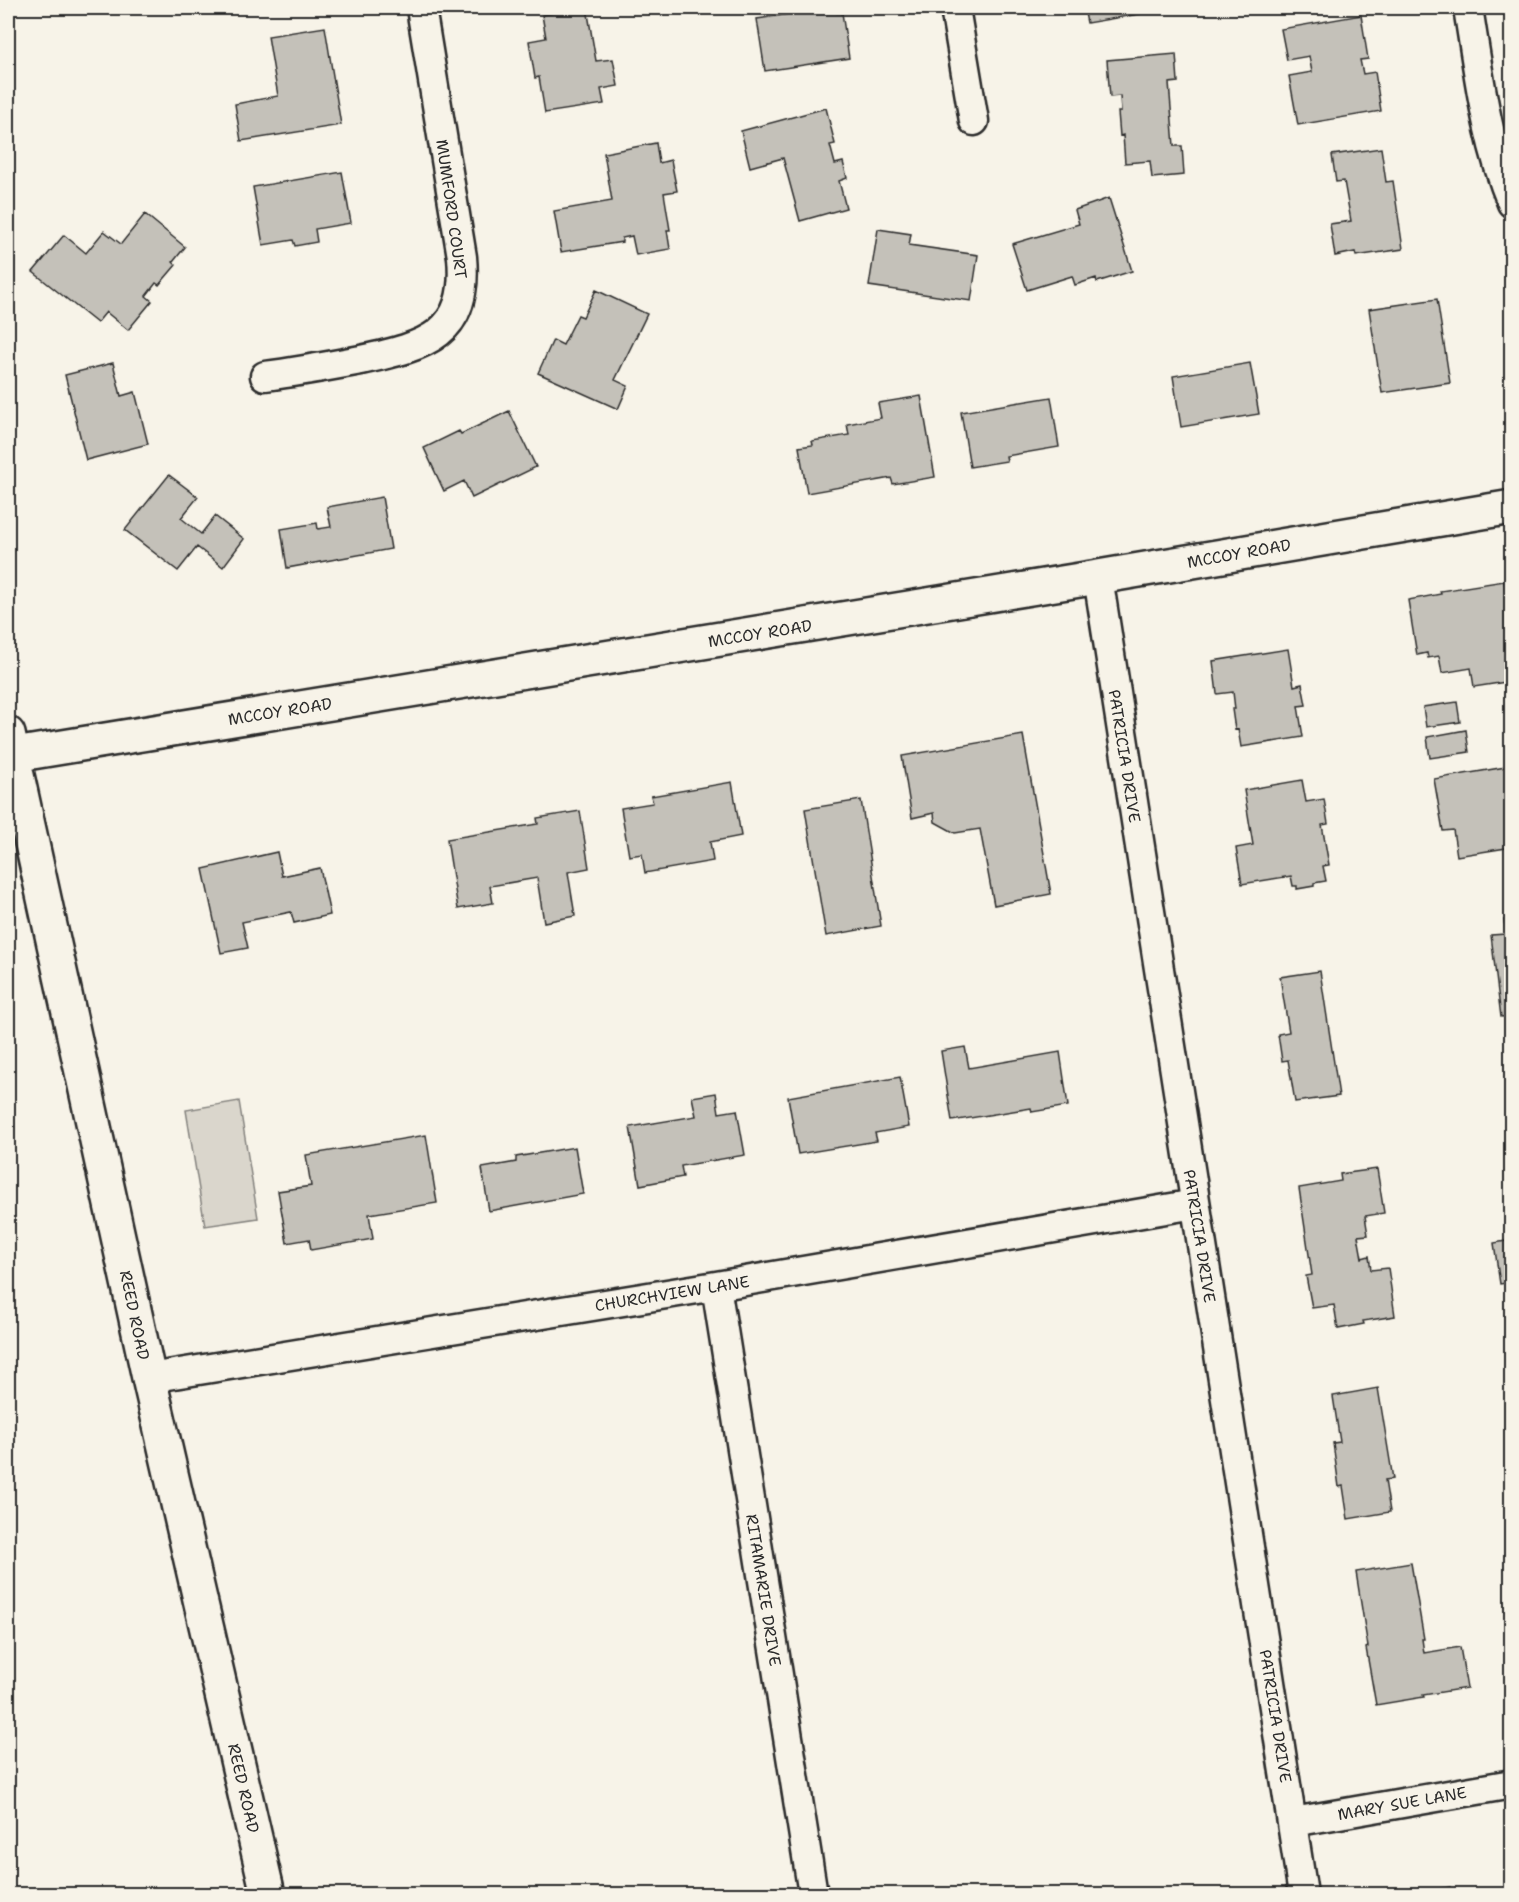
<svg xmlns="http://www.w3.org/2000/svg" width="1519" height="1902" font-family="'Shantell Sans',sans-serif">
  <rect width="100%" height="100%" fill="#f7f3e8"/>
  <filter id="ink" filterUnits="userSpaceOnUse"><feTurbulence type="fractalNoise" baseFrequency=".0167" numOctaves="2"/><feDisplacementMap in="SourceGraphic" scale="12" xChannelSelector="R" yChannelSelector="G"/><feConvolveMatrix kernelMatrix="1 2 1 2 8 2 1 2 1" color-interpolation-filters="sRGB"/></filter>
  <g filter="url(#ink)">
    <path fill="#dad6cc" stroke="#82807c" stroke-width="1.5" d="M 239,1101 L 258,1218 L 205,1226 L 186,1110 Z"/>
    <path fill="#c4c1b9" stroke="#2b2b2b" stroke-width="1.5" d="M 587,8 L 596,61 L 613,59 L 618,86 L 601,89 L 604,104 L 545,113 L 539,77 L 535,78 L 529,41 L 546,38 L 542,15 Z
      M 796,8 L 836,8 L 837,13 L 842,13 L 849,58 L 765,71 L 757,19 L 797,13 Z
      M 1084,8 L 1139,8 L 1140,14 L 1087,23 Z
      M 1361,15 L 1368,59 L 1360,60 L 1363,74 L 1375,72 L 1381,111 L 1298,125 L 1289,76 L 1312,72 L 1309,56 L 1287,60 L 1281,29 Z
      M 325,27 L 341,125 L 241,141 L 235,104 L 278,96 L 268,36 Z
      M 1176,54 L 1178,82 L 1169,83 L 1174,146 L 1182,146 L 1184,175 L 1152,178 L 1150,161 L 1125,163 L 1123,135 L 1120,136 L 1118,112 L 1121,112 L 1120,96 L 1110,97 L 1107,60 Z
      M 826,108 L 835,144 L 830,145 L 835,164 L 843,162 L 847,178 L 839,181 L 846,208 L 800,221 L 783,158 L 750,167 L 741,131 Z
      M 656,143 L 659,163 L 671,160 L 677,191 L 664,193 L 670,230 L 667,230 L 670,249 L 636,255 L 632,236 L 622,238 L 622,242 L 561,252 L 554,211 L 612,201 L 604,153 Z
      M 1381,148 L 1386,182 L 1393,181 L 1403,249 L 1356,256 L 1355,252 L 1335,256 L 1330,224 L 1351,221 L 1344,181 L 1336,182 L 1332,155 Z
      M 342,172 L 351,223 L 315,229 L 317,242 L 295,246 L 293,240 L 263,245 L 253,187 Z
      M 1109,198 L 1132,271 L 1097,282 L 1096,278 L 1075,285 L 1072,276 L 1027,290 L 1012,244 L 1079,224 L 1075,210 Z
      M 145,214 L 185,247 L 173,262 L 176,265 L 159,285 L 156,283 L 146,296 L 152,301 L 128,330 L 106,312 L 97,323 L 33,272 L 64,235 L 86,253 L 104,231 L 121,244 Z
      M 878,229 L 911,234 L 909,245 L 978,255 L 971,301 L 869,286 Z
      M 596,290 L 647,314 L 615,380 L 628,386 L 618,409 L 538,373 L 553,340 L 563,345 L 578,315 L 583,317 Z
      M 1437,299 L 1450,383 L 1382,393 L 1369,309 Z
      M 113,363 L 121,396 L 135,392 L 148,444 L 86,460 L 65,375 Z
      M 1250,363 L 1259,414 L 1181,427 L 1173,376 Z
      M 921,396 L 935,477 L 893,484 L 891,478 L 807,493 L 799,447 L 813,445 L 812,441 L 849,435 L 847,424 L 881,418 L 878,403 Z
      M 1051,397 L 1059,447 L 1006,456 L 1007,461 L 970,467 L 961,412 Z
      M 509,411 L 536,467 L 472,498 L 464,481 L 444,491 L 424,448 L 459,431 L 461,434 Z
      M 169,475 L 198,497 L 181,518 L 201,534 L 215,516 L 244,539 L 223,567 L 197,547 L 178,571 L 125,530 Z
      M 382,497 L 391,549 L 287,568 L 281,529 L 317,523 L 318,529 L 331,527 L 327,507 Z
      M 1504,581 L 1512,624 L 1512,681 L 1474,687 L 1471,668 L 1442,673 L 1439,656 L 1428,658 L 1427,653 L 1417,655 L 1408,600 L 1441,594 L 1440,591 Z
      M 1288,649 L 1294,686 L 1302,684 L 1306,705 L 1298,706 L 1303,737 L 1241,747 L 1238,729 L 1235,730 L 1232,709 L 1235,709 L 1233,692 L 1217,694 L 1213,661 Z
      M 1457,702 L 1460,722 L 1426,727 L 1423,707 Z
      M 1466,730 L 1469,752 L 1430,758 L 1427,737 Z
      M 1023,735 L 1051,894 L 994,905 L 980,829 L 955,833 L 935,822 L 934,813 L 912,818 L 902,756 Z
      M 1512,766 L 1512,847 L 1457,856 L 1453,830 L 1443,831 L 1434,779 Z
      M 1302,780 L 1306,802 L 1324,799 L 1328,824 L 1322,825 L 1329,865 L 1323,866 L 1326,881 L 1314,883 L 1314,886 L 1297,889 L 1297,886 L 1293,886 L 1291,876 L 1242,884 L 1236,848 L 1253,845 L 1244,790 Z
      M 732,782 L 741,836 L 710,842 L 713,861 L 645,873 L 642,854 L 629,856 L 621,808 L 653,803 L 651,796 Z
      M 861,800 L 881,926 L 826,936 L 805,809 Z
      M 580,811 L 589,868 L 568,872 L 575,916 L 544,922 L 537,878 L 490,886 L 493,903 L 458,909 L 447,839 L 538,824 L 537,818 Z
      M 277,852 L 282,876 L 320,868 L 330,915 L 294,923 L 291,912 L 242,922 L 248,948 L 221,953 L 203,869 Z
      M 1512,919 L 1512,1016 L 1501,1017 L 1491,935 L 1506,934 L 1504,920 Z
      M 1320,971 L 1339,1096 L 1295,1102 L 1288,1060 L 1282,1061 L 1278,1034 L 1289,1032 L 1280,977 Z
      M 965,1047 L 969,1068 L 1060,1052 L 1068,1106 L 1032,1112 L 1031,1108 L 952,1121 L 941,1051 Z
      M 900,1077 L 909,1127 L 875,1133 L 877,1141 L 798,1154 L 788,1097 Z
      M 716,1093 L 719,1113 L 737,1110 L 745,1155 L 681,1166 L 683,1177 L 640,1185 L 630,1127 L 696,1116 L 692,1097 Z
      M 426,1135 L 437,1203 L 369,1214 L 373,1239 L 311,1250 L 309,1239 L 287,1243 L 278,1191 L 311,1186 L 306,1155 Z
      M 575,1147 L 583,1194 L 489,1211 L 482,1168 L 516,1162 L 516,1157 Z
      M 1377,1169 L 1384,1213 L 1365,1216 L 1368,1235 L 1358,1236 L 1362,1258 L 1369,1256 L 1371,1270 L 1388,1268 L 1395,1316 L 1363,1321 L 1364,1324 L 1338,1329 L 1334,1305 L 1312,1308 L 1306,1276 L 1312,1275 L 1299,1188 L 1341,1181 L 1340,1174 Z
      M 1512,1240 L 1512,1282 L 1500,1284 L 1494,1243 Z
      M 1378,1388 L 1393,1479 L 1385,1480 L 1390,1512 L 1348,1519 L 1343,1486 L 1339,1487 L 1333,1443 L 1340,1442 L 1333,1396 Z
      M 1411,1563 L 1424,1639 L 1422,1639 L 1424,1653 L 1460,1647 L 1467,1688 L 1423,1695 L 1424,1697 L 1376,1705 L 1366,1648 L 1368,1647 L 1356,1572 Z
      M 1450,1887 L 1452,1894 L 1406,1894 Z"/>
    <g fill="none" stroke-linecap="round" stroke-linejoin="round">
      <g stroke="#2b2b2b" stroke-width="33">
        <path id="street" d="M 955,8 L 974,121
          M 1468,8 C 1479,74 1486,141 1512,203
          M 265,376 C 297,372 329,366 361,360 C 426,346 469,335 462,257 L 421,8
          M 1098,577 L 1303,1894
          M 716,1286 L 813,1894
          M 149,1378 L 716,1286 L 1195,1204
          M 1293,1822 L 1512,1784"/>
      </g>
      <g stroke="#2b2b2b" stroke-width="38">
        <path id="secondary" d="M 8,734 L 149,1378 L 268,1894
          M 8,756 L 1098,577 L 1512,507"/>
      </g>
      <use href="#street" stroke="#f7f3e8" stroke-width="28"/>
      <use href="#secondary" stroke="#f7f3e8" stroke-width="33"/>
    </g>
  </g>
  <g text-anchor="middle" stroke-width="6" stroke-linejoin="round" paint-order="stroke">
    <g font-size="16" fill="#2b2b2b" stroke="#f7f3e8">
      <text transform="translate(452 209) rotate(82)" y="6">MUMFORD COURT</text>
      <text transform="translate(1239 553) rotate(-10)" y="6">MCCOY ROAD</text>
      <text transform="translate(760 633) rotate(-9)" y="6">MCCOY ROAD</text>
      <text transform="translate(280 711) rotate(-9)" y="6">MCCOY ROAD</text>
      <text transform="translate(1125 756) rotate(81)" y="6">PATRICIA DRIVE</text>
      <text transform="translate(1200 1236) rotate(81)" y="6">PATRICIA DRIVE</text>
      <text transform="translate(672 1293) rotate(-9)" y="6">CHURCHVIEW LANE</text>
      <text transform="translate(135 1315) rotate(78)" y="6">REED ROAD</text>
      <text transform="translate(764 1590) rotate(81)" y="6">RITAMARIE DRIVE</text>
      <text transform="translate(1276 1716) rotate(81)" y="6">PATRICIA DRIVE</text>
      <text transform="translate(244 1788) rotate(77)" y="6">REED ROAD</text>
      <text transform="translate(1402 1803) rotate(-10)" y="6">MARY SUE LANE</text>
    </g>
  </g>
  <rect width="1519" height="1902" fill="none" stroke="#f7f3e8" stroke-width="30"/>
  <rect x="15" y="15" width="1489" height="1872" fill="none" stroke="#2b2b2b" stroke-width="2" filter="url(#ink)"/>
</svg>
